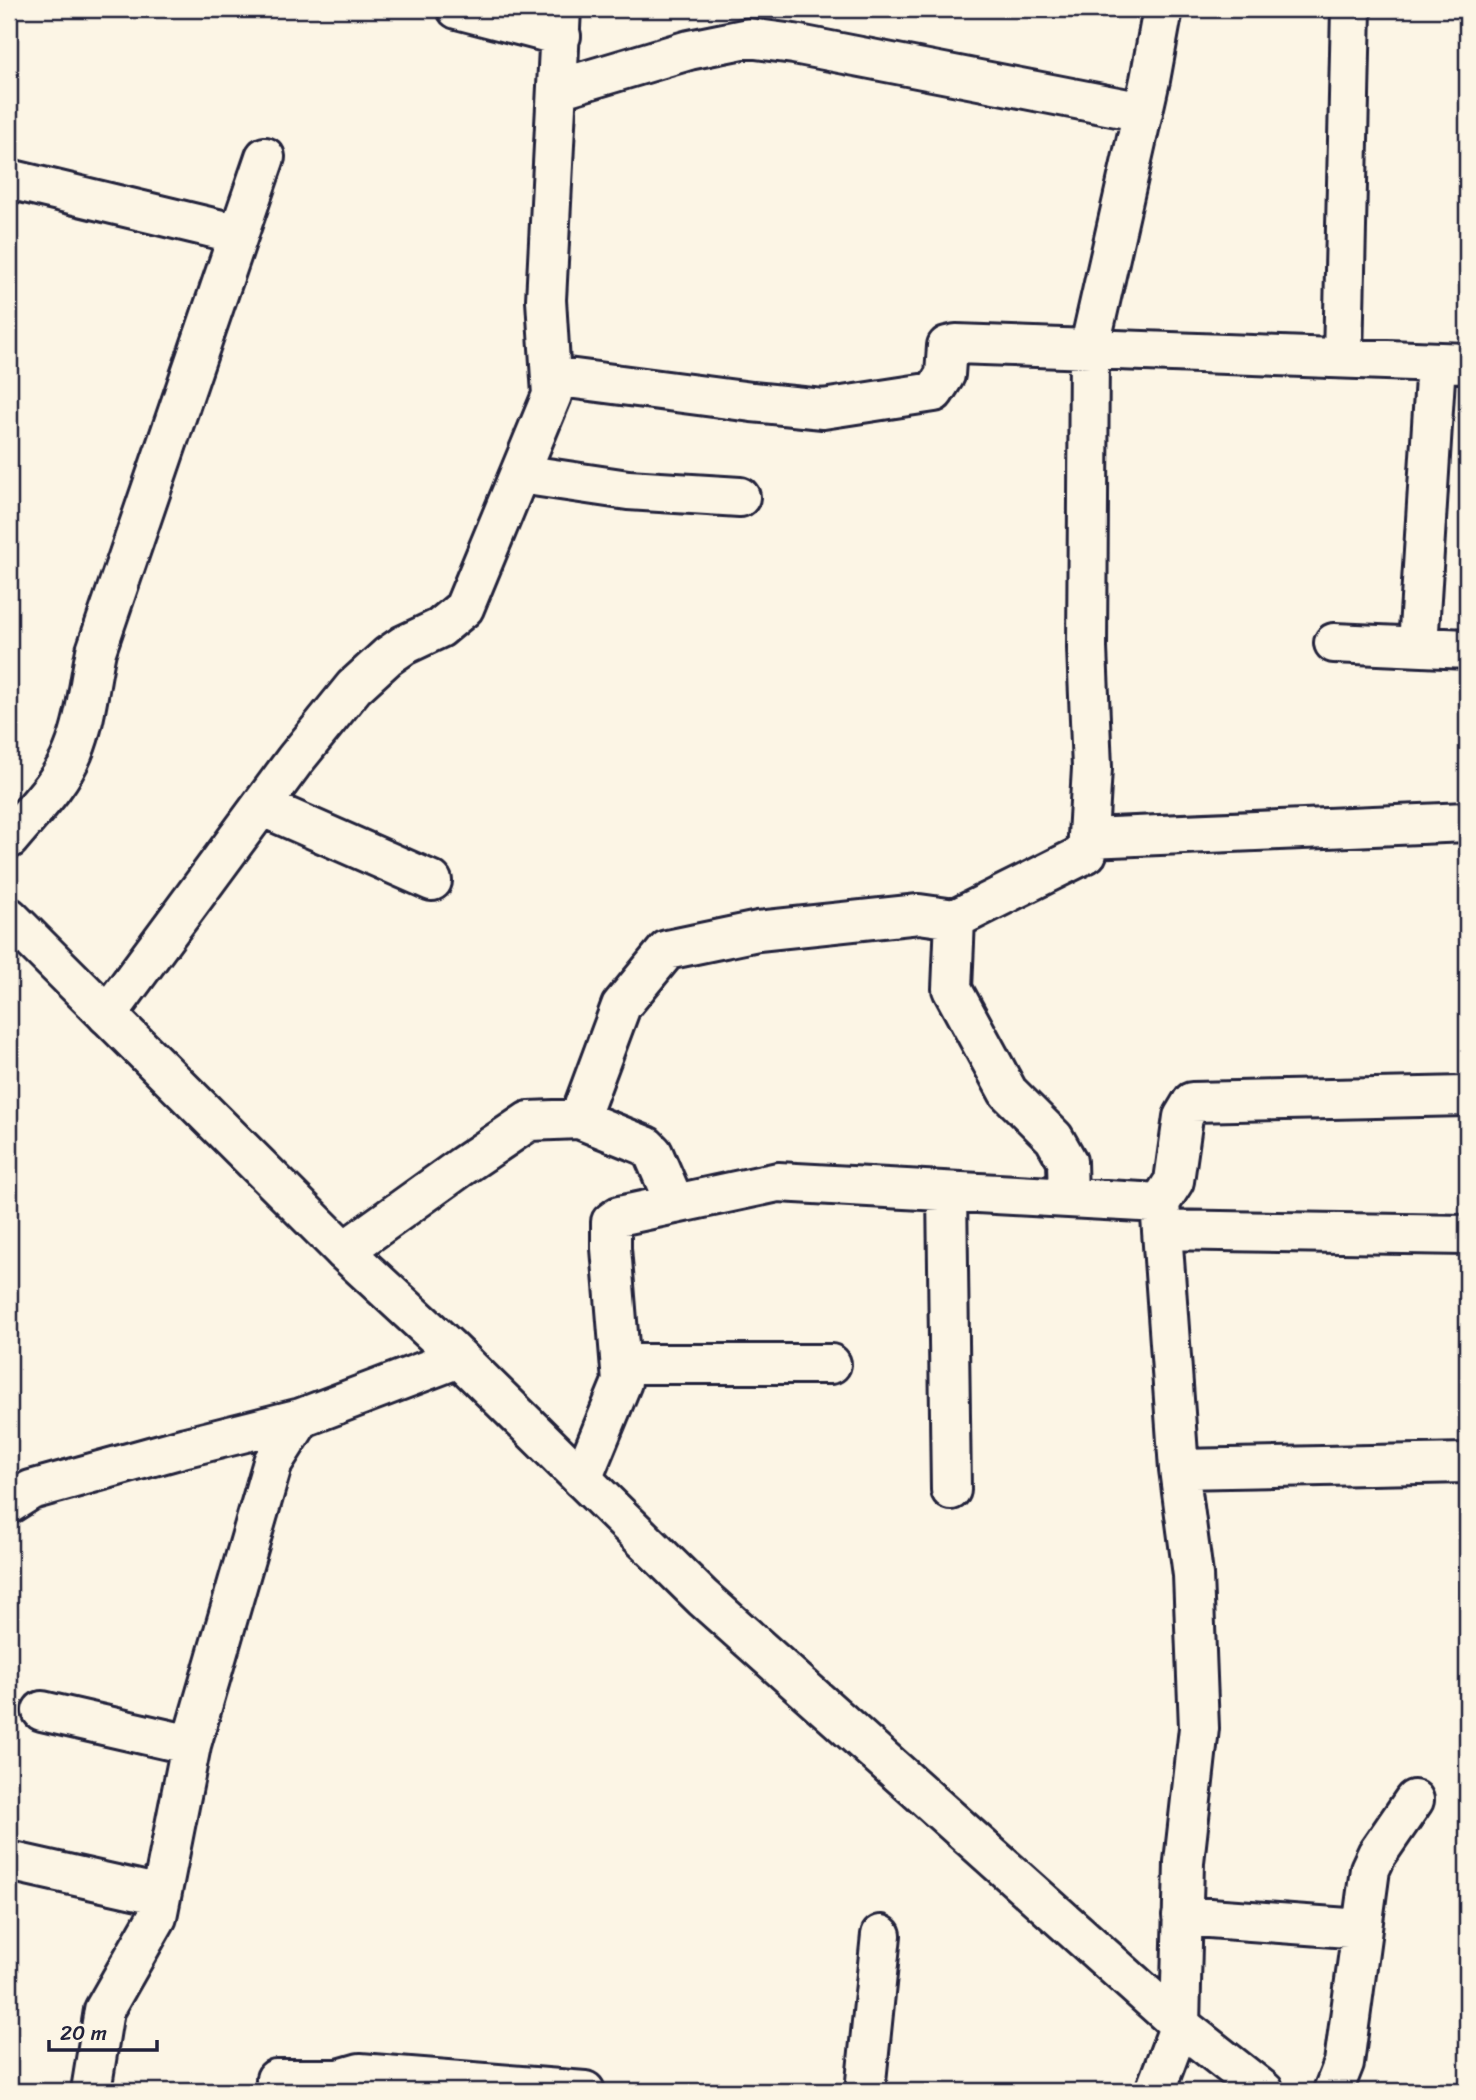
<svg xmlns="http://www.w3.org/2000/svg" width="1476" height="2100" font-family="Sriracha,sans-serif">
  <rect width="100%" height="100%" fill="#fcf5e5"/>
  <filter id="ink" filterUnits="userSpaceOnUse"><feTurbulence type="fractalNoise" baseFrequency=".0143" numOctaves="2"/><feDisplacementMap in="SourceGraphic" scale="14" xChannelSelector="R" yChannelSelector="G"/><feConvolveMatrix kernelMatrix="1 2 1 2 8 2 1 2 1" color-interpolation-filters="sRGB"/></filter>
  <g filter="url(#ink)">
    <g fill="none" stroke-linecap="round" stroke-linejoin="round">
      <g stroke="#22223b" stroke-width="44">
        <path id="minor" d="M 457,9 L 561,36
          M 558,89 L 689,50 L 748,38 L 794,44 L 1143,112
          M 9,179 L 238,234
          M 1343,358 L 1351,9
          M 552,376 L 752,402 L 823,409 L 934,392 L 945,375 L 947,346 L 956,344 L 1467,363
          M 520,474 L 628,490 L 740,497
          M 1334,643 L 1467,649
          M 1418,646 L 1436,362
          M 261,806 L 432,881
          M 1088,838 L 1467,822
          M 9,839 C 31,812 60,785 73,752 C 86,721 89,684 96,651 L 265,157
          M 955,919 L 952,989 L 1008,1092 L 1054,1138 L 1067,1161 L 1068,1198
          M 107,1015 L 295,760 L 354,687 L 388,656 L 404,645 L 440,628 L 464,608 L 552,395 L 546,300 L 561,9
          M 579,1119 L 646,1146 L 653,1153 L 675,1204
          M 947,1192 L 951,1490
          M 1160,1203 L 1174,1181 L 1183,1117 L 1192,1102 L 1467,1096
          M 1162,1230 L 1467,1235
          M 344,1251 L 461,1167 L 529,1121 L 579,1119 L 621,1006 L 667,950 L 758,931 L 919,914 L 955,919 L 1087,853 L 1092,768 L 1087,648 L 1089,350 L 1150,80 L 1163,9
          M 621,1364 L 831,1364
          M 582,1479 L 622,1382 L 611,1248 L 611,1222 L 619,1216 L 778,1182 L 1160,1203 L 1179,1469 L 1467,1463
          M 9,1504 L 31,1490 L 186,1447 L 301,1418 L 459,1358
          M 42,1711 L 191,1745
          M 9,1861 L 161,1895
          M 1182,1916 L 1362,1929
          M 91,2091 L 104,2010 L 157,1917 L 191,1745 L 273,1462 L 301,1418
          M 276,2091 L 276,2079 L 339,2079 L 360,2073 L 585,2091
          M 865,2091 L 881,1935
          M 1155,2091 L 1180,2025 L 1184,1862 L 1199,1728 L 1193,1575 L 1179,1469
          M 1333,2091 L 1344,2063 L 1370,1869 L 1377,1854 L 1414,1800"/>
      </g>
      <g stroke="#22223b" stroke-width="44">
        <path id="tertiary" d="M 9,917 L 344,1251 L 450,1349 L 703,1598 L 1180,2025 L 1264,2091"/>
      </g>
      <use href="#minor" stroke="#fcf5e5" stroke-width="38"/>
      <use href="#tertiary" stroke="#fcf5e5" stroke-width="38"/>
    </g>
  </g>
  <rect width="1476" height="2100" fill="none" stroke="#fcf5e5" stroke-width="35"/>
  <rect x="18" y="18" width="1441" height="2065" fill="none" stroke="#22223b" stroke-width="2.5" filter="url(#ink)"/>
  <path d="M49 2040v10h108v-10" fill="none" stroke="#22223b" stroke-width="3.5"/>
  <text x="60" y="2040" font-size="21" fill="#22223b" stroke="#fcf5e5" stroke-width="5" paint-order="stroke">20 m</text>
</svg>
